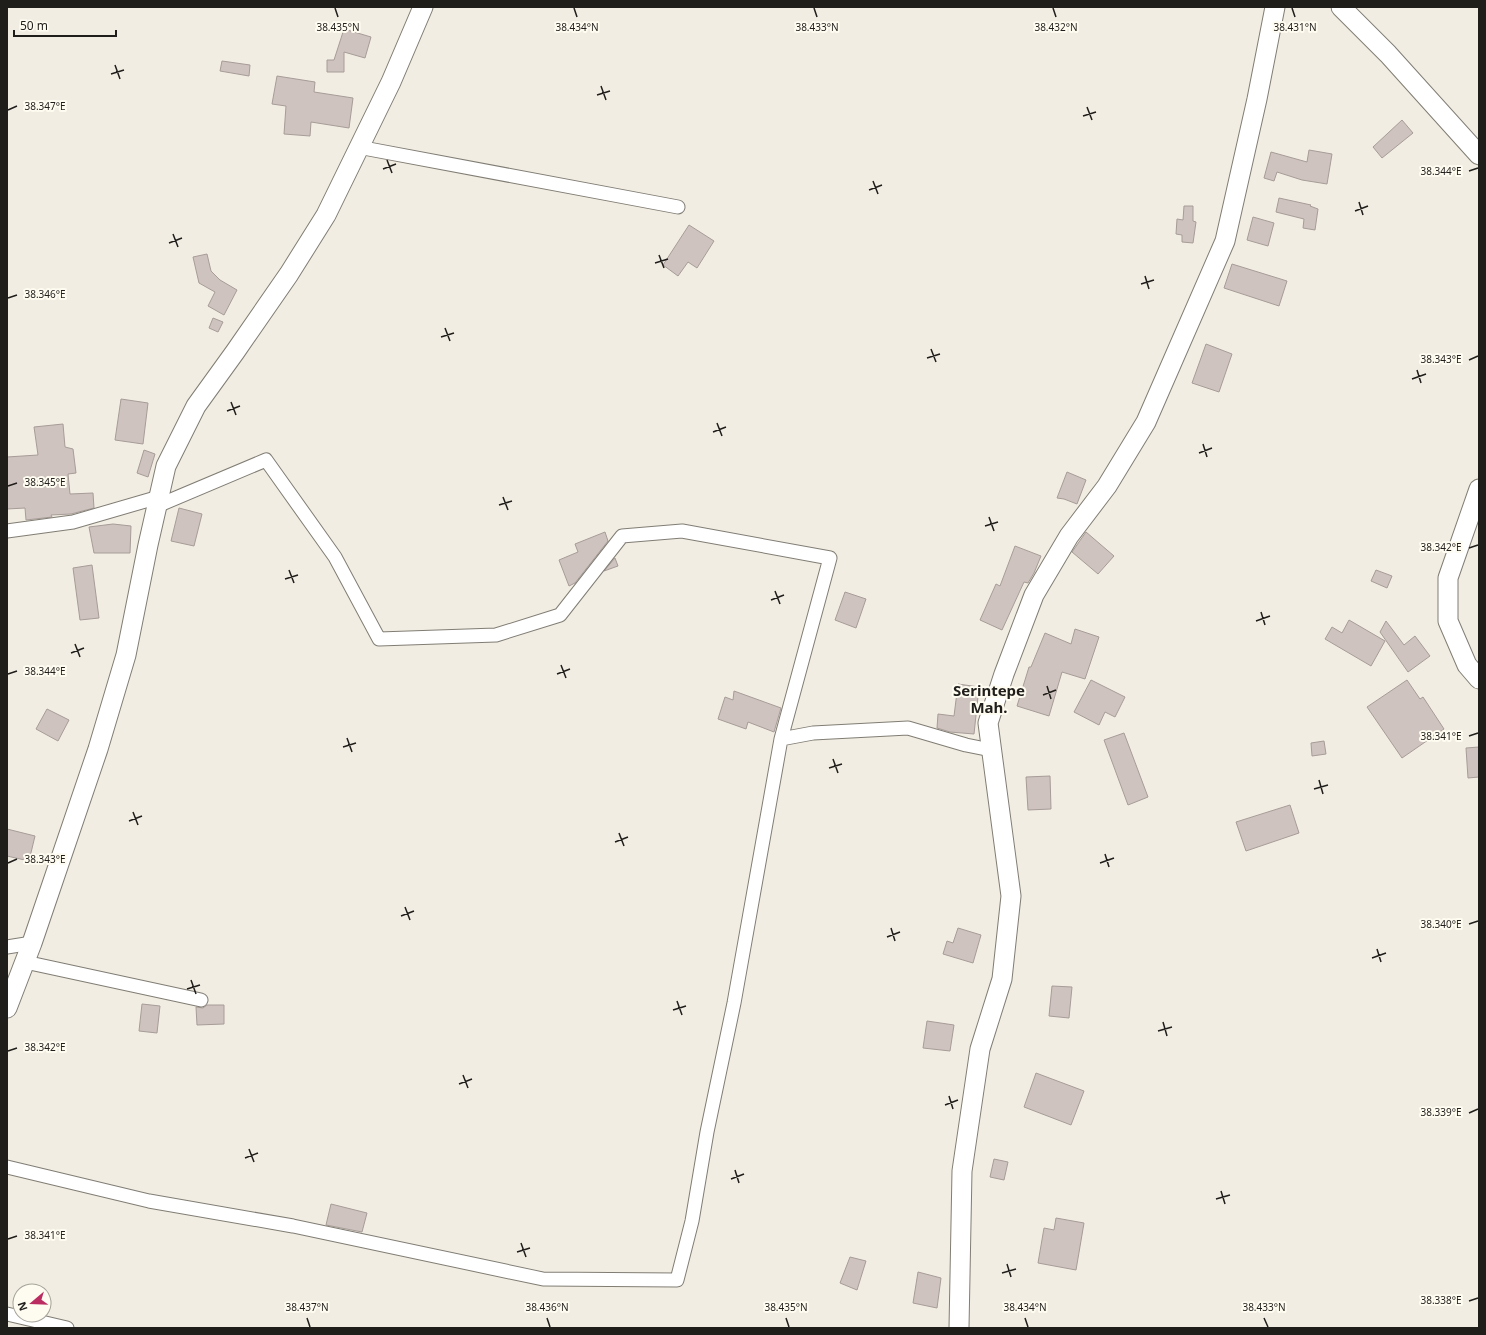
<svg xmlns="http://www.w3.org/2000/svg" width="1486" height="1335" font-family="'Noto Sans',sans-serif">
  <rect width="100%" height="100%" fill="#f1ede3"/>
  <path fill="#cec3bf" stroke="#a79c98" d="M 344,29 L 371,37 L 365,58 L 344,52 L 344,72 L 327,72 L 327,60 L 334,60 Z
    M 222,61 L 250,65 L 249,76 L 220,71 Z
    M 277,76 L 315,82 L 314,92 L 353,98 L 349,128 L 311,122 L 310,136 L 284,134 L 286,106 L 272,104 Z
    M 1402,120 L 1413,133 L 1382,158 L 1373,147 Z
    M 1309,150 L 1332,154 L 1327,184 L 1302,180 L 1277,172 L 1274,181 L 1264,178 L 1271,152 L 1307,162 Z
    M 1279,198 L 1311,205 L 1310,206 L 1318,209 L 1315,230 L 1303,228 L 1304,219 L 1276,212 Z
    M 1184,206 L 1193,206 L 1193,221 L 1196,222 L 1193,243 L 1182,242 L 1182,235 L 1176,234 L 1177,219 L 1183,220 Z
    M 1253,217 L 1274,223 L 1268,246 L 1247,240 Z
    M 689,225 L 714,241 L 697,268 L 688,262 L 678,276 L 663,265 Z
    M 207,254 L 211,271 L 220,280 L 237,290 L 224,315 L 208,306 L 215,292 L 199,283 L 193,257 Z
    M 1232,264 L 1287,281 L 1279,306 L 1224,288 Z
    M 213,318 L 223,322 L 218,332 L 209,328 Z
    M 1206,344 L 1232,354 L 1219,392 L 1192,383 Z
    M 121,399 L 148,403 L 143,444 L 115,440 Z
    M 63,424 L 65,447 L 73,449 L 76,473 L 68,474 L 70,494 L 93,493 L 94,508 L 71,514 L 51,515 L 52,517 L 26,520 L 25,508 L 7,509 L 7,457 L 38,455 L 34,427 Z
    M 144,450 L 155,454 L 148,477 L 137,473 Z
    M 1067,472 L 1086,480 L 1077,504 L 1064,499 L 1057,498 Z
    M 179,508 L 202,514 L 194,546 L 171,541 Z
    M 113,524 L 131,526 L 130,553 L 94,553 L 89,527 Z
    M 605,532 L 608,541 L 575,583 L 569,586 L 559,560 L 578,552 L 575,544 Z
    M 1086,532 L 1114,556 L 1098,574 L 1072,552 Z
    M 1015,546 L 1041,556 L 1034,573 L 1028,583 L 1024,582 L 1002,630 L 980,620 L 996,584 L 1000,586 Z
    M 615,558 L 618,566 L 604,571 Z
    M 92,565 L 99,618 L 80,620 L 73,568 Z
    M 1376,570 L 1392,576 L 1387,588 L 1371,581 Z
    M 845,592 L 866,599 L 856,628 L 835,620 Z
    M 1349,620 L 1385,641 L 1371,666 L 1325,639 L 1332,627 L 1342,633 Z
    M 1386,621 L 1404,645 L 1415,636 L 1430,656 L 1408,672 L 1380,632 Z
    M 1075,629 L 1099,637 L 1085,679 L 1062,672 L 1049,716 L 1017,706 L 1029,667 L 1031,667 L 1045,633 L 1071,644 Z
    M 1091,680 L 1125,697 L 1115,717 L 1105,712 L 1099,725 L 1074,712 Z
    M 1407,680 L 1420,699 L 1423,697 L 1444,729 L 1402,758 L 1367,707 Z
    M 958,684 L 979,687 L 974,734 L 950,732 L 937,728 L 938,714 L 954,716 Z
    M 734,691 L 781,708 L 774,732 L 748,722 L 746,729 L 718,719 L 725,697 L 733,700 Z
    M 47,709 L 69,720 L 58,741 L 36,729 Z
    M 1124,733 L 1148,797 L 1128,805 L 1104,740 Z
    M 1324,741 L 1326,754 L 1312,756 L 1311,743 Z
    M 1479,747 L 1479,777 L 1468,778 L 1466,748 Z
    M 1050,776 L 1051,809 L 1028,810 L 1026,777 Z
    M 1290,805 L 1299,833 L 1246,851 L 1236,822 Z
    M 7,829 L 35,836 L 29,861 L 7,856 Z
    M 958,928 L 981,935 L 973,963 L 943,954 L 947,941 L 953,943 Z
    M 1052,986 L 1072,987 L 1069,1018 L 1049,1016 Z
    M 142,1004 L 160,1006 L 157,1033 L 139,1031 Z
    M 207,1005 L 224,1005 L 224,1024 L 197,1025 L 196,1007 L 203,1008 Z
    M 927,1021 L 954,1025 L 950,1051 L 923,1048 Z
    M 1036,1073 L 1084,1091 L 1071,1125 L 1024,1107 Z
    M 994,1159 L 1008,1162 L 1004,1180 L 990,1177 Z
    M 331,1204 L 367,1213 L 362,1232 L 326,1225 Z
    M 1056,1218 L 1084,1223 L 1076,1270 L 1038,1263 L 1044,1228 L 1054,1230 Z
    M 850,1257 L 866,1261 L 857,1290 L 840,1283 Z
    M 918,1272 L 941,1278 L 937,1308 L 913,1303 Z"/>
  <g fill="none" stroke-linecap="round" stroke-linejoin="round">
    <g stroke="#817d74" stroke-width="15">
      <path id="street" d="M 358,147 L 678,207
        M 157,506 L 266,460 L 335,557 L 379,639 L 496,635 L 560,615 L 622,536 L 682,531 L 830,558 L 781,739
        M 7,531 L 73,522 L 159,497
        M 7,947 L 32,943
        M 25,962 L 201,1000
        M 7,1167 L 149,1201 L 293,1226 L 543,1279 L 677,1280 L 692,1221 L 707,1132 L 734,1003 L 781,739 L 813,733 L 908,728 L 966,745 L 991,750
        M 7,1314 L 67,1328"/>
    </g>
    <g stroke="#817d74" stroke-width="21">
      <path id="secondary" d="M 1341,7 L 1388,54 L 1479,155
        M 1479,489 L 1448,578 L 1448,621 L 1467,665 L 1479,679
        M 7,1008 L 32,943 L 98,749 L 126,655 L 148,545 L 166,466 L 196,406 L 235,352 L 289,274 L 326,215 L 391,82 L 423,7
        M 959,1328 L 962,1171 L 980,1049 L 1002,979 L 1011,896 L 988,723 L 1004,674 L 1034,595 L 1069,536 L 1107,486 L 1146,422 L 1225,241 L 1257,99 L 1275,7"/>
    </g>
    <use href="#street" stroke="#fff" stroke-width="13"/>
    <use href="#secondary" stroke="#fff" stroke-width="19"/>
  </g>
  <path fill="none" stroke="#201e1b" stroke-width="1.5" d="M 335,8 L 338,17M 574,8 L 577,17M 814,8 L 817,17M 1053,8 L 1056,17M 1292,8 L 1295,17M 115,65 L 120,79M 111,74 L 124,70M 601,86 L 606,100M 597,95 L 610,91M 1087,107 L 1092,120M 8,110 L 17,106M 1083,116 L 1096,112M 387,160 L 392,173M 383,169 L 396,164M 1469,171 L 1478,168M 873,181 L 878,194M 869,190 L 882,185M 1359,202 L 1363,215M 1355,211 L 1368,206M 173,234 L 178,247M 169,243 L 182,238M 659,255 L 664,268M 655,263 L 668,259M 1145,276 L 1149,289M 1141,284 L 1154,280M 8,298 L 17,295M 445,328 L 450,341M 441,337 L 454,333M 931,349 L 936,362M 927,358 L 940,354M 1469,360 L 1478,356M 1417,370 L 1421,383M 1412,379 L 1426,374M 231,402 L 236,415M 227,411 L 240,406M 717,423 L 722,436M 713,432 L 726,427M 1203,444 L 1207,457M 1199,453 L 1212,448M 8,486 L 17,483M 503,497 L 508,510M 499,505 L 512,501M 989,517 L 994,531M 985,526 L 998,522M 1469,548 L 1478,545M 289,570 L 294,583M 285,579 L 298,575M 775,591 L 780,604M 771,600 L 784,595M 1261,612 L 1265,625M 1256,621 L 1270,616M 75,644 L 80,657M 71,653 L 84,648M 561,665 L 566,678M 8,674 L 17,671M 557,674 L 570,669M 1047,686 L 1051,699M 1043,695 L 1056,690M 1469,736 L 1478,733M 347,738 L 352,752M 343,747 L 356,743M 833,759 L 838,773M 829,768 L 842,764M 1319,780 L 1323,794M 1314,789 L 1328,785M 133,812 L 138,825M 129,821 L 142,816M 619,833 L 624,846M 615,842 L 628,837M 1105,854 L 1109,867M 8,863 L 17,859M 1100,863 L 1114,858M 405,907 L 410,920M 401,916 L 414,911M 1469,924 L 1478,921M 891,928 L 895,941M 887,937 L 900,932M 1377,949 L 1381,962M 1372,958 L 1386,953M 191,980 L 196,994M 187,989 L 200,985M 677,1001 L 682,1015M 673,1010 L 686,1006M 1163,1022 L 1167,1036M 1158,1031 L 1172,1027M 8,1051 L 17,1048M 463,1075 L 468,1088M 459,1084 L 472,1079M 949,1096 L 953,1109M 945,1105 L 958,1100M 1469,1113 L 1478,1109M 249,1149 L 254,1162M 245,1158 L 258,1153M 735,1170 L 739,1183M 731,1179 L 744,1174M 1221,1191 L 1225,1204M 1216,1199 L 1230,1195M 8,1239 L 17,1236M 521,1243 L 526,1257M 517,1252 L 530,1248M 1007,1264 L 1011,1277M 1002,1273 L 1016,1269M 1469,1301 L 1478,1298M 307,1318 L 310,1327M 547,1318 L 550,1327M 786,1318 L 789,1327M 1025,1318 L 1028,1327M 1264,1318 L 1268,1327"/>
  <g text-anchor="middle" stroke-width="4" stroke-linejoin="round" paint-order="stroke">
    <g font-size="15" font-weight="bold" fill="#201e1b" stroke="#fefbf0">
      <text x="989" y="696">Serintepe<tspan x="989" dy="17">Mah.</tspan></text>
    </g>
  </g>
  <g font-size="10" text-anchor="middle" fill="#201e1b" stroke="#fefbf0" stroke-width="4" stroke-linejoin="round" paint-order="stroke">
    <text x="338" y="31">38.435°N</text>
    <text x="817" y="31">38.433°N</text>
    <text x="577" y="31">38.434°N</text>
    <text x="1056" y="31">38.432°N</text>
    <text x="1295" y="31">38.431°N</text>
    <text x="45" y="110">38.347°E</text>
    <text x="1441" y="175">38.344°E</text>
    <text x="45" y="298">38.346°E</text>
    <text x="1441" y="363">38.343°E</text>
    <text x="45" y="486">38.345°E</text>
    <text x="1441" y="551">38.342°E</text>
    <text x="45" y="675">38.344°E</text>
    <text x="1441" y="740">38.341°E</text>
    <text x="45" y="863">38.343°E</text>
    <text x="1441" y="928">38.340°E</text>
    <text x="45" y="1051">38.342°E</text>
    <text x="1441" y="1116">38.339°E</text>
    <text x="45" y="1239">38.341°E</text>
    <text x="1441" y="1304">38.338°E</text>
    <text x="307" y="1311">38.437°N</text>
    <text x="547" y="1311">38.436°N</text>
    <text x="786" y="1311">38.435°N</text>
    <text x="1025" y="1311">38.434°N</text>
    <text x="1264" y="1311">38.433°N</text>
  </g>
  <rect width="1486" height="1335" fill="none" stroke="#201e1b" stroke-width="16"/>
  <g transform="translate(32 1303) rotate(251)"><circle r="19" fill="#fefbf0" stroke="#a5a39b"/>
  <path d="M0-3L7 15L0 10L-7 15Z" fill="#bb2d60"/>
  <text y="-6" font-size="11" font-weight="bold" text-anchor="middle" fill="#201e1b">N</text>
  </g>
  <path d="M14 30v6h102v-6" fill="none" stroke="#201e1b" stroke-width="2"/>
  <text x="20" y="30" font-size="12" fill="#201e1b" stroke="#fefbf0" stroke-width="3" paint-order="stroke">50 m</text>
</svg>
